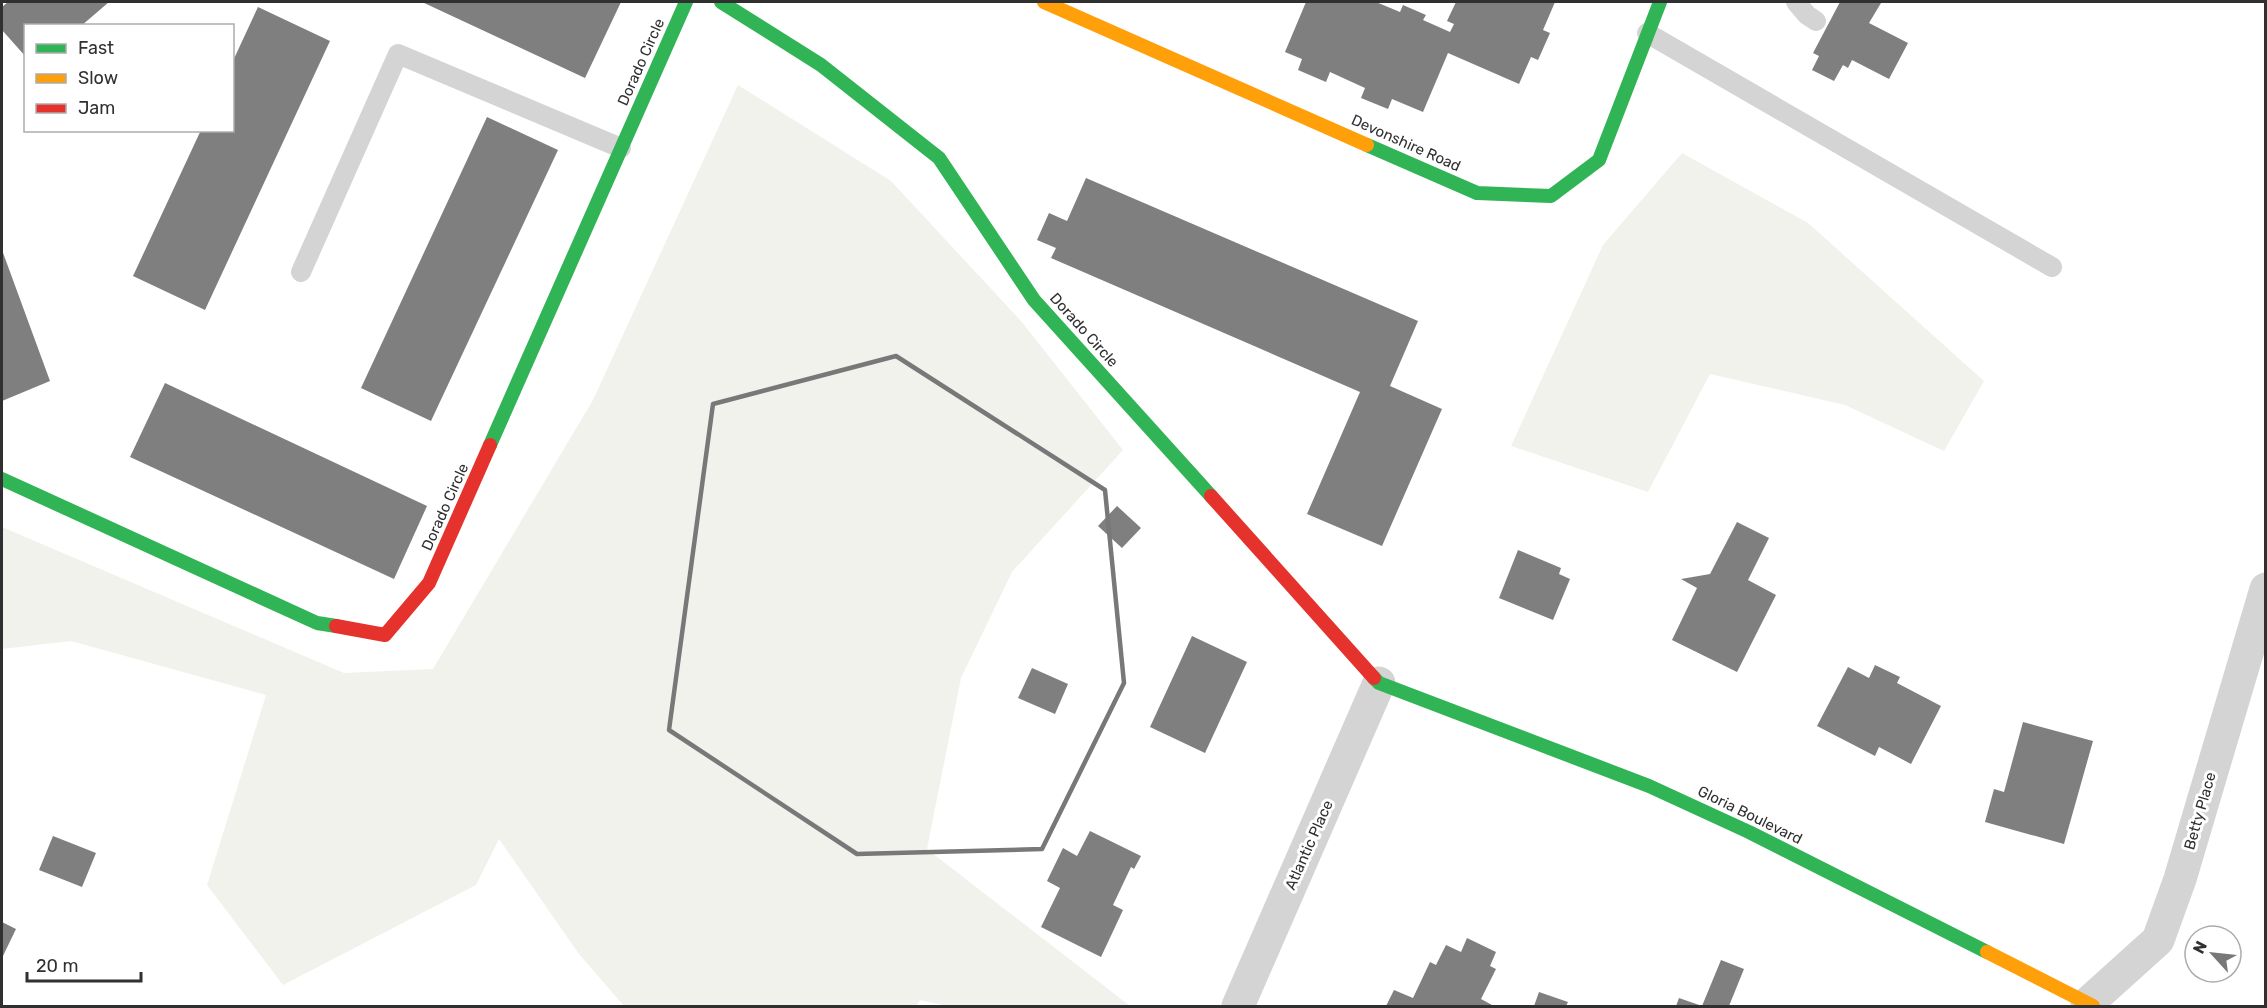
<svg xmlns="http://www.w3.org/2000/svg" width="2267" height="1008" font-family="Rubik,sans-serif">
  <rect width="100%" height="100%" fill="#fff"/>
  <path fill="#f1f2ec" d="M 738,85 L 891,181 L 1021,321 L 1123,450 L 1012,572 L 961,678 L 927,849 L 1130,1006 L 947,1006 L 920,1000 L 916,1006 L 624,1006 L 579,954 L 499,839 L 476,885 L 283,985 L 207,885 L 266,695 L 71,641 L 2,649 L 2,527 L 344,673 L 433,669 L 593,400 Z
    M 1682,153 L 1808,223 L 1984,381 L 1944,451 L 1845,405 L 1710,374 L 1648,492 L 1511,446 L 1603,245 Z"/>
  <path fill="#7f7f7f" d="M 8,2 L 109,2 L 81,26 L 26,26 L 26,57 L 2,30 L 2,7 Z
    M 422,2 L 621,2 L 585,78 Z
    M 1306,2 L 1376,2 L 1400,12 L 1403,5 L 1426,15 L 1423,20 L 1450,32 L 1454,24 L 1447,21 L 1456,2 L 1555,2 L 1543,30 L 1550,33 L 1538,60 L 1531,57 L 1519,84 L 1448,53 L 1423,112 L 1392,99 L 1388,109 L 1361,98 L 1365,88 L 1330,72 L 1326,82 L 1298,70 L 1302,59 L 1285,52 Z
    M 1840,2 L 1881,3 L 1869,23 L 1908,43 L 1889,79 L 1852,60 L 1848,68 L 1843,65 L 1834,81 L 1812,70 L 1819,56 L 1813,53 Z
    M 258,7 L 330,41 L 205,310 L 133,276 L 201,130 L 232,130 L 232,63 Z
    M 487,117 L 558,150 L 431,421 L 361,388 Z
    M 1086,178 L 1418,321 L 1390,386 L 1442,409 L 1382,546 L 1307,514 L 1360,392 L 1051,258 L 1056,248 L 1037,240 L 1049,213 L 1067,221 Z
    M 2,250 L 50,381 L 2,401 Z
    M 165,383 L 427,506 L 394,579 L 130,457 Z
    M 1117,506 L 1141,528 L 1122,548 L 1098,526 Z
    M 1737,522 L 1769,538 L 1748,580 L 1776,595 L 1737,672 L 1672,640 L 1697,588 L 1681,579 L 1710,574 Z
    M 1518,550 L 1561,568 L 1559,574 L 1570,579 L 1553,620 L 1499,598 Z
    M 1192,636 L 1247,662 L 1205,753 L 1150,727 Z
    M 1875,665 L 1900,677 L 1897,683 L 1941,706 L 1911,764 L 1879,747 L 1875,756 L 1817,726 L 1848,667 L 1869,678 Z
    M 1032,668 L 1068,684 L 1055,714 L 1018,698 Z
    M 2023,722 L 2093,741 L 2064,844 L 1985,822 L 1994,789 L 2004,792 Z
    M 1090,831 L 1141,856 L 1134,869 L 1131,867 L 1113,905 L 1123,910 L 1101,957 L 1041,927 L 1060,888 L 1047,881 L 1063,848 L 1077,856 Z
    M 53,836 L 96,853 L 82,887 L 39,870 Z
    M 2,922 L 16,929 L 2,958 Z
    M 1467,938 L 1496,952 L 1490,966 L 1496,969 L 1481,999 L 1492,1005 L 1491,1006 L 1386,1006 L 1394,990 L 1413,998 L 1430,962 L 1436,965 L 1446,945 L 1461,952 Z
    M 1721,960 L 1744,969 L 1729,1006 L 1702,1006 Z
    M 1539,992 L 1568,1002 L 1566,1006 L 1534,1006 Z
    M 1679,998 L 1702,1006 L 1676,1006 Z"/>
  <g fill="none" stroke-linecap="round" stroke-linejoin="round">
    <path stroke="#d4d4d4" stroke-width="20" d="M 1796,2 L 1807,15 L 1816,21
      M 1647,33 L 2052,267
      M 301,272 L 398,54 L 621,148"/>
    <path stroke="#d4d4d4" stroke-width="33" d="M 2087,1004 L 2158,940 L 2180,879 L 2266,589
      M 1238,1006 L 1379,683"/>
    <path stroke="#30b455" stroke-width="14" d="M 721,2 L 821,65 L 939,158 L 1034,300 L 1211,496
      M 1367,145 L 1477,193 L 1551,196 L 1599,160 L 1660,2
      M 490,445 L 686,2
      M 2,479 L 317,623 L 336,626
      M 1374,678 L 1379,683 L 1649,786 L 1749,832 L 1987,952"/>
    <path stroke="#ff9f0a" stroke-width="14" d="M 1044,2 L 1367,145
      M 1987,952 L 2093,1006"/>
    <path stroke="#e5322d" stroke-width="14" d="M 1211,496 L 1374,678
      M 336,626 L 385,635 L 429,583 L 490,445"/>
  </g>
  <path fill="none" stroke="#787878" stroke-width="4.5" stroke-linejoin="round" d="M 896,356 L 1105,490 L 1124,683 L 1042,849 L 857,854 L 669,730 L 713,404 Z"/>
  <g text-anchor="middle" stroke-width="6" stroke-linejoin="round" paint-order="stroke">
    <g font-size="15" fill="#303030" stroke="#fff">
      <text transform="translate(641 62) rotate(-66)" y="5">Dorado Circle</text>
      <text transform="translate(1406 143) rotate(24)" y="5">Devonshire Road</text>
      <text transform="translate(1084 330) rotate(48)" y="5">Dorado Circle</text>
      <text transform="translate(445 507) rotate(-66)" y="5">Dorado Circle</text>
      <text transform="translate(2200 811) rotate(-74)" y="5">Betty Place</text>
      <text transform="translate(1750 815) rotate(26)" y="5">Gloria Boulevard</text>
      <text transform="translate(1309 845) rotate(-66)" y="5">Atlantic Place</text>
    </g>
  </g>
  <rect width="2267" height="1008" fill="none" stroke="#303030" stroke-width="6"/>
  <rect x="24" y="24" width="210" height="108" fill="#ffffff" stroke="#acacac" stroke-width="1.5"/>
  <rect x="36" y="44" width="30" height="9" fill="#30b455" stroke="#acacac" stroke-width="1.5"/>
  <text x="78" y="54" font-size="18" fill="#303030">Fast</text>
  <rect x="36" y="74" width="30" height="9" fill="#ff9f0a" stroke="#acacac" stroke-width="1.5"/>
  <text x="78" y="84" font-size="18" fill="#303030">Slow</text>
  <rect x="36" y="104" width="30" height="9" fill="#e5322d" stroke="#acacac" stroke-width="1.5"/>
  <text x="78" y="114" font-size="18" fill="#303030">Jam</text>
  <g transform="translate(2213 954) rotate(297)"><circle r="28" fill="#ffffff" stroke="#acacac" stroke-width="1.5"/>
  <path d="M0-4.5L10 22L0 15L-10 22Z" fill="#787878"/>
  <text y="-9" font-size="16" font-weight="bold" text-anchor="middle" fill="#303030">N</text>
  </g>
  <path d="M27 972v9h114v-9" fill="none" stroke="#303030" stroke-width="3"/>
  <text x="36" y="972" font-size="18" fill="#303030" stroke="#ffffff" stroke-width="4.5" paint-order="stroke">20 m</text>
</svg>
